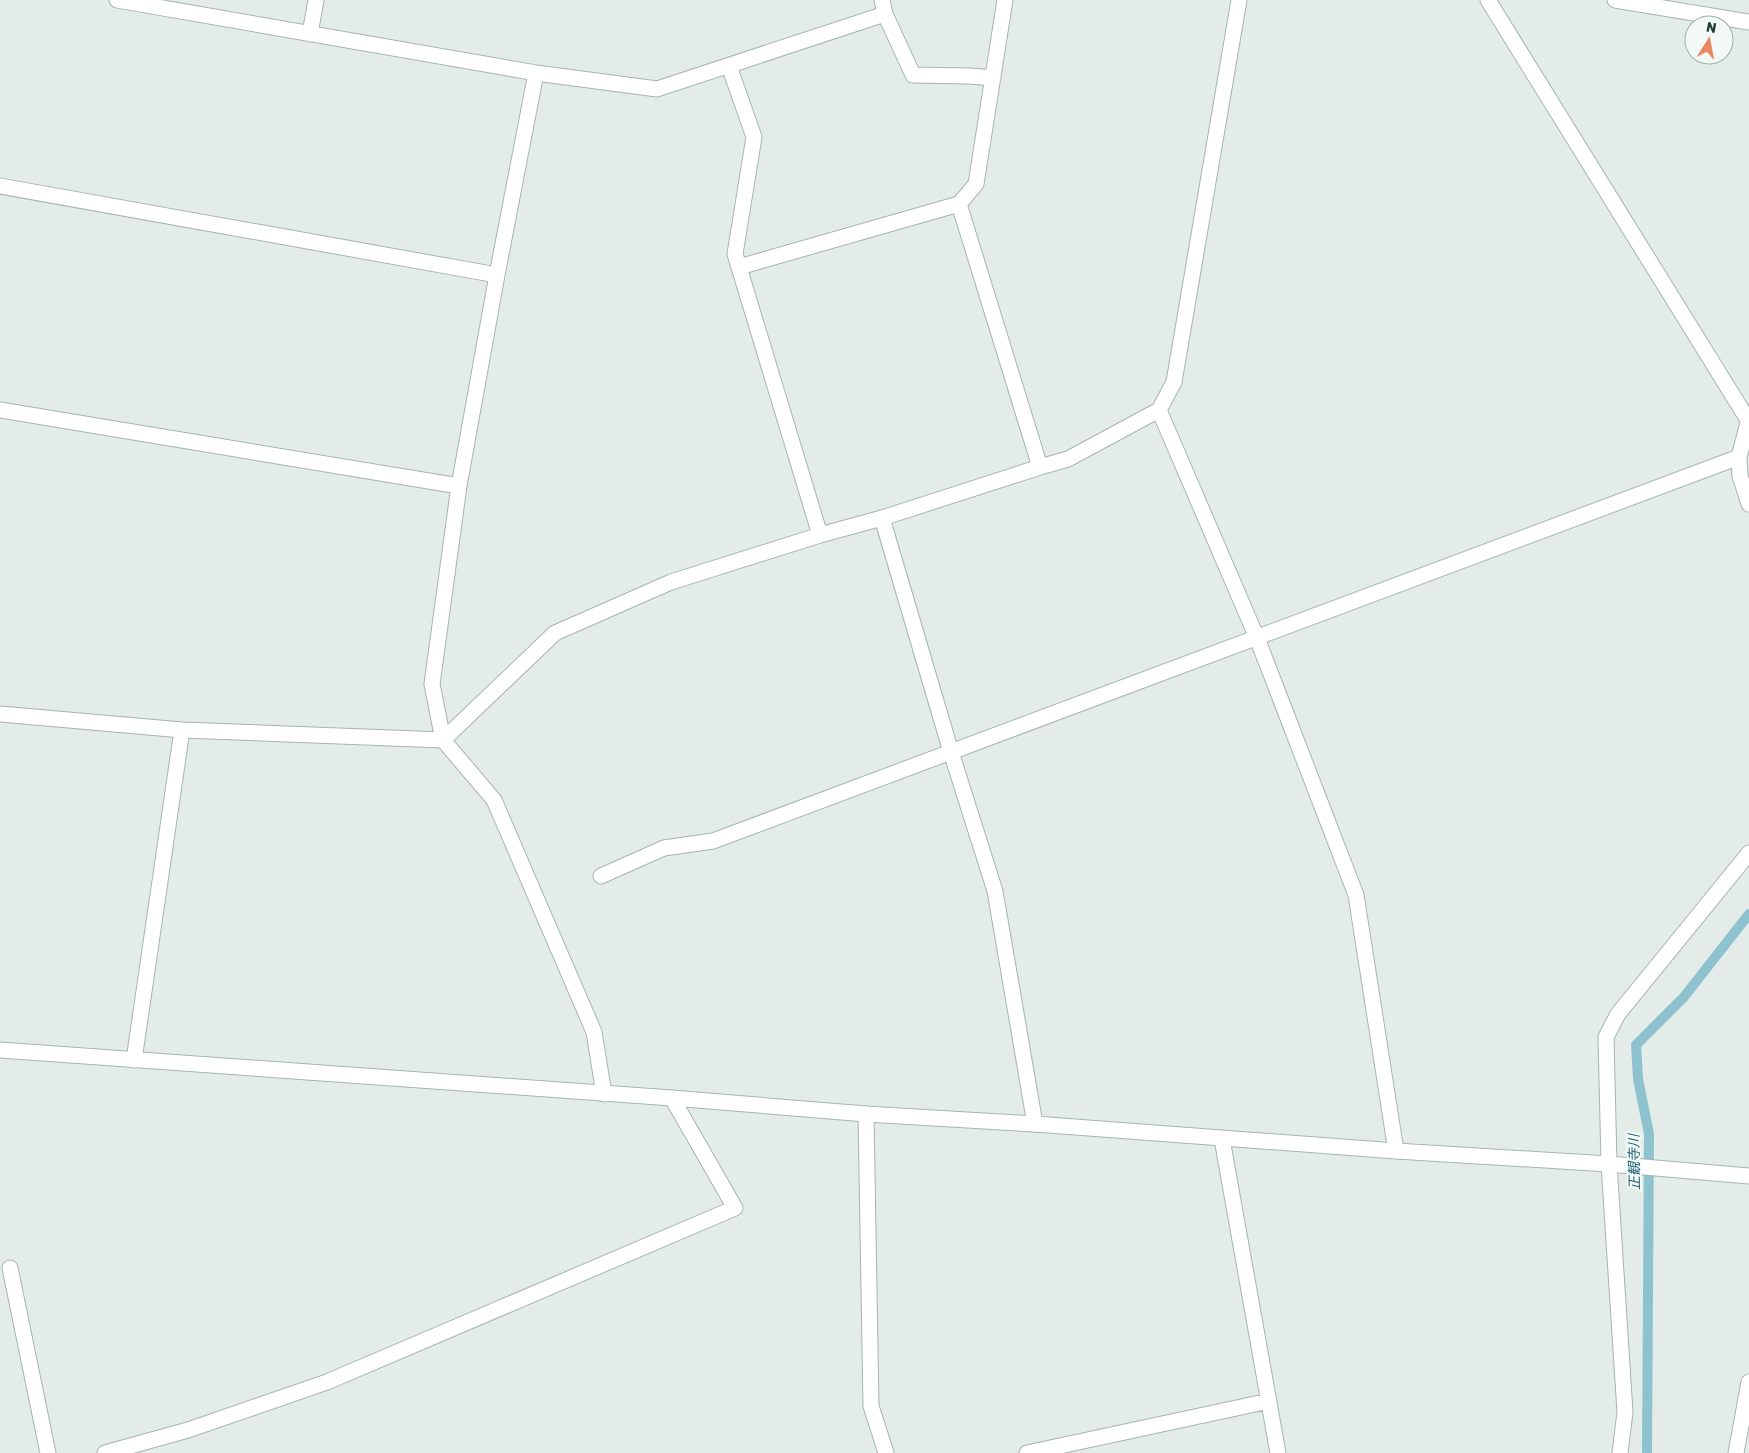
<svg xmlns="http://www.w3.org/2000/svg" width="1749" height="1453" font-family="Rubik,'Noto Sans JP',sans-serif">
  <rect width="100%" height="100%" fill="#e3ece8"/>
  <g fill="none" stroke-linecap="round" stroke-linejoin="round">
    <path stroke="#8ec2ce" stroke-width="10" d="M 1647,1453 L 1649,1134 L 1638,1079 L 1636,1045 L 1684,997 L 1749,914"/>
    <g stroke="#a6b4af" stroke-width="17">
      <path id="street" d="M 117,0 L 536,73 L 657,89 L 885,14
        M 882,0 L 885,14 L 913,75 L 970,76 L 993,78
        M 1488,0 L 1748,420
        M 310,34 L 316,0
        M 729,66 L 754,137 L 735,254 L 820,535 L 882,518 L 1040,467 L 959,204
        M 536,73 L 497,275 L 459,486 L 432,684 L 443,740 L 494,800 L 594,1032 L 604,1094
        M 0,186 L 497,275
        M 739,267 L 959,204 L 976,184 L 1005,0
        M 0,410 L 459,486
        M 1159,410 L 1174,382 L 1239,0
        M 1749,419 L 1739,457 L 1740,476 L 1749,504
        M 1040,467 L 1068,459 L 1159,410 L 1257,638 L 1356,895 L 1396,1151
        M 882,518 L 951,752 L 995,891 L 1035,1124
        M 0,714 L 182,730 L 443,740 L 555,633 L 671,582 L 820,535
        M 601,876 L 664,848 L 713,841 L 1739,457
        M 134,1060 L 182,730
        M 866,1114 L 871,1406 L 886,1453
        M 1222,1139 L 1278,1453
        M 10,1268 L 48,1453
        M 105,1453 L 188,1430 L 327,1382 L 735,1208 L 672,1098
        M 1027,1453 L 1269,1401
        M 1620,1453 L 1625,1412 L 1609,1164 L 1606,1037 L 1618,1014 L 1749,853
        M 1736,1453 L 1749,1382"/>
    </g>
    <g stroke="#a2b7b0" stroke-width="17">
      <path id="secondary" d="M 1615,0 L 1749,22
        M 0,1050 L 672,1098 L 866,1114 L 1035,1124 L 1396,1151 L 1609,1164 L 1749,1176"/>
    </g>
    <use href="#street" stroke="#fff" stroke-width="15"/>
    <use href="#secondary" stroke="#fff" stroke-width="15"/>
  </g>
  <g text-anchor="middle" stroke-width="4" stroke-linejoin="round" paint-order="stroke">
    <g font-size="14" font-style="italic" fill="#216575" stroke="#f3f9f6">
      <text transform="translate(1634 1162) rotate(-91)" y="5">正観寺川</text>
    </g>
  </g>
  <g transform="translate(1709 40) rotate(11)"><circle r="24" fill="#f3f9f6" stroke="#a0ada9"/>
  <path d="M0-4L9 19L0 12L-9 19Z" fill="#ea8763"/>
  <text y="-8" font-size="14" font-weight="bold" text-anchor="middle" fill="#243c36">N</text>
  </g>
</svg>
